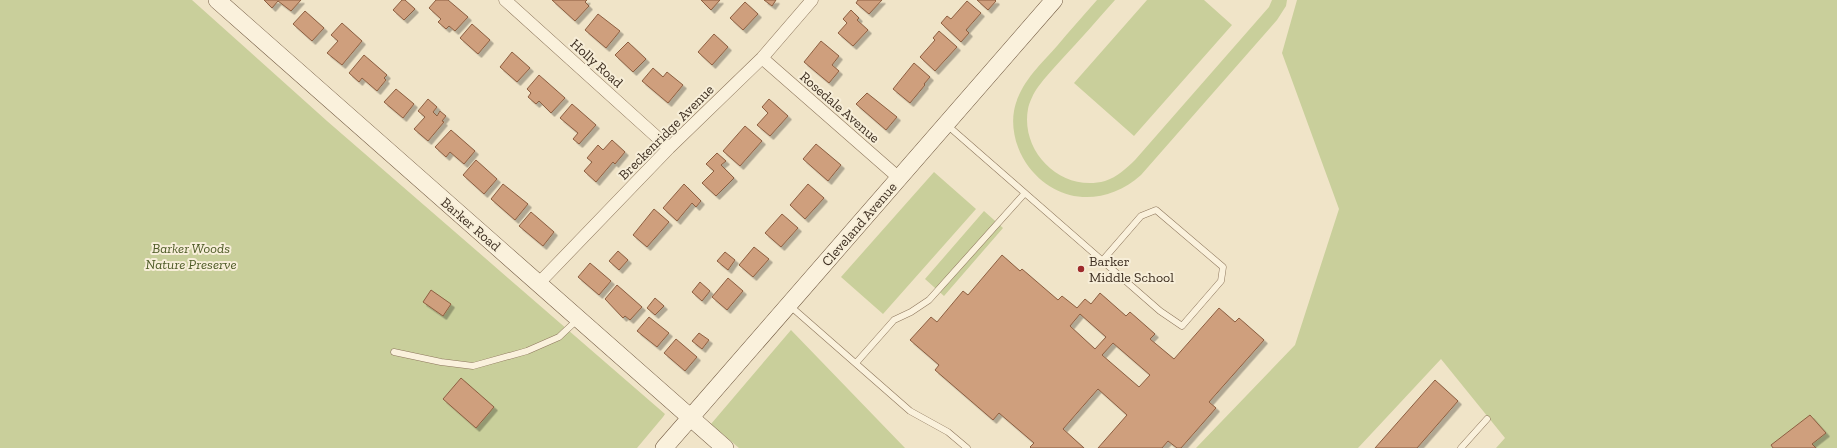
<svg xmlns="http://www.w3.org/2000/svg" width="1837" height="448" font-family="'Zilla Slab',serif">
  <defs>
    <filter id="shadow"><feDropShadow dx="3.5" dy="3.5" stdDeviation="0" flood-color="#0004"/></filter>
  </defs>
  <rect width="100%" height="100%" fill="#f0e4c8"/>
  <path fill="#c9cf9b" d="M 0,0 L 192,0 L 327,121 L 665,414 L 663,417 L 637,448 L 0,448 Z
    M 1097,0 L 1115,0 C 1097,20 1080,40 1062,59 C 1054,68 1045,77 1038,87 C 1034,92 1029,103 1028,109 C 1020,152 1062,193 1105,181 C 1117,177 1127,168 1135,160 L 1269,7 L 1272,0 L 1287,0 L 1286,6 L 1277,20 L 1141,175 C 1104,208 1054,204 1026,163 C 1016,148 1011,128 1014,111 C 1019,84 1040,65 1057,46 C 1070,30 1084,15 1097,0 Z
    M 1147,0 L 1204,0 L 1232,25 L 1134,136 L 1074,83 Z
    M 1297,0 L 1837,0 L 1837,448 L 1496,448 L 1505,438 L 1441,359 L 1358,448 L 1196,448 L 1295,345 L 1339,209 L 1282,53 Z
    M 934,172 L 976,209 L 883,314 L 841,277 Z
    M 984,211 L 1003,228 L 944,296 L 925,279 Z
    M 791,330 L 905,448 L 739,448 L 711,424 Z"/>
  <path fill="#cf9f7d" stroke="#8d5f41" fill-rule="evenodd" filter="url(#shadow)" d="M 264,0 L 301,0 L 291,11 L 278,1 L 272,8 Z
    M 402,0 L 405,0 L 415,9 L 404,20 L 393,10 Z
    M 436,0 L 448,0 L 468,17 L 455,31 L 449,26 L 446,29 L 438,22 L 441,19 L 429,8 Z
    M 552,0 L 587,0 L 585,2 L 589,6 L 575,21 Z
    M 701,0 L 720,0 L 711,10 Z
    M 764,0 L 776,0 L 772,6 Z
    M 858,0 L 882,0 L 869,14 L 856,3 Z
    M 977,0 L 995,0 L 996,1 L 988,10 Z
    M 967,1 L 981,13 L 966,30 L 969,33 L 961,42 L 941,23 L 947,16 L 951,19 Z
    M 745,2 L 758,14 L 743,30 L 730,18 Z
    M 851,10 L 859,18 L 857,20 L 868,30 L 853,46 L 838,33 L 847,23 L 843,19 Z
    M 305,11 L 324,28 L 312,41 L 293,24 Z
    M 598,14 L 620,31 L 606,48 L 585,30 Z
    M 342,23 L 362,41 L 342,65 L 327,53 L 338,41 L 331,35 Z
    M 472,24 L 490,40 L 478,54 L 460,38 Z
    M 939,31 L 957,47 L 935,71 L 920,57 L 935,40 L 933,38 Z
    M 714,34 L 728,47 L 712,65 L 698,52 Z
    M 821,41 L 839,56 L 832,65 L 839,71 L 829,83 L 804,62 Z
    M 628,42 L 646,59 L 633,72 L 615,55 Z
    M 512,52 L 530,68 L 517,82 L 500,67 Z
    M 364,55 L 387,75 L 384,78 L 386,80 L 377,91 L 362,78 L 359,82 L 349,73 Z
    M 914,63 L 930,77 L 924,84 L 925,85 L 910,103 L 893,89 Z
    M 653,68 L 663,77 L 667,72 L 683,85 L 668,103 L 642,81 Z
    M 539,75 L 565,98 L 551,113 L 539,101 L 536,104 L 528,97 L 531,93 L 527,89 Z
    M 396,89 L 414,104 L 403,118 L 384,102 Z
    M 867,93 L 897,117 L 886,130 L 856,104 Z
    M 428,99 L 437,107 L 433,112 L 437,116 L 440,111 L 446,116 L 442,121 L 444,122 L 428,141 L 414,129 L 425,117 L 418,111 Z
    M 769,99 L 788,116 L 770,136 L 757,125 L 768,113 L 762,107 Z
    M 572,104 L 596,125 L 579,144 L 573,139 L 578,133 L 560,118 Z
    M 745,126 L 762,141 L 740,166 L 723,151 Z
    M 451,130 L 475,151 L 464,164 L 450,152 L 446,157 L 435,147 Z
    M 612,140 L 625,152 L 615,164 L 613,162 L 596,182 L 584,171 L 592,162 L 587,158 L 598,145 L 603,150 Z
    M 816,144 L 841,165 L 828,181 L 803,159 Z
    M 717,153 L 726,161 L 721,165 L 734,178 L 716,196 L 702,183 L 714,171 L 706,164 Z
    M 476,160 L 497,179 L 484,194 L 463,175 Z
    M 503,184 L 528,204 L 515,220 L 491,199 Z
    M 684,184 L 701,201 L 696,207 L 692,203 L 677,221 L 663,208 Z
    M 808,184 L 824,198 L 805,219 L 790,205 Z
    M 654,209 L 669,222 L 647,247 L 633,235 Z
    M 531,212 L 554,232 L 543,246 L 519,226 Z
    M 782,214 L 798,228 L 781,247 L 765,233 Z
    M 754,247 L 769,259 L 753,277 L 739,265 Z
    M 618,251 L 628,260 L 619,270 L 609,261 Z
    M 725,252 L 735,260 L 728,270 L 717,261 Z
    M 1002,255 L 1020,271 L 1022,269 L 1058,300 L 1062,296 L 1077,308 L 1085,299 L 1091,304 L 1100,293 L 1126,316 L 1130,312 L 1155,334 L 1150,339 L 1174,359 L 1219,308 L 1235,322 L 1239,318 L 1264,340 L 1209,402 L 1216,408 L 1181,448 L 1177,448 L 1168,441 L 1162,448 L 1098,448 L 1127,415 L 1098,389 L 1063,429 L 1084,448 L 1031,448 L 1030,447 L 1034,443 L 999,413 L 993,420 L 935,370 L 939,365 L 910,340 L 931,317 L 937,322 L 963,291 L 968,295 ZM 1080,314 L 1106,337 L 1095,349 L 1070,326 ZM 1113,343 L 1150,375 L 1139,387 L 1102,355 Z
    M 590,263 L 611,281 L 599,295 L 578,277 Z
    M 728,278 L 743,291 L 727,310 L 712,297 Z
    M 700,282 L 710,291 L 702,301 L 692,292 Z
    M 617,285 L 642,307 L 630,320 L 625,316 L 623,318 L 605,299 Z
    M 431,290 L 451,304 L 443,316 L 423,302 Z
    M 655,298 L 664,306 L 655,315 L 647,308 Z
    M 649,317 L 669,333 L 657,347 L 637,331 Z
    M 699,333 L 709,340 L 702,349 L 692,341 Z
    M 676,339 L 697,357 L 685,371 L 664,353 Z
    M 461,378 L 494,407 L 476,428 L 443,399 Z
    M 1435,380 L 1458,401 L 1417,448 L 1375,448 Z
    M 1810,415 L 1826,433 L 1812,444 L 1816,448 L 1773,448 L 1771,445 Z"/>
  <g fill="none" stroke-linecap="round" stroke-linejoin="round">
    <g stroke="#8d765c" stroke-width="7">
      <path id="lane" d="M 947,125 L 1160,311 L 1182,326 L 1221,281 L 1223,267 L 1156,210 L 1141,216 L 1102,261
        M 789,305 L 910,411 L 948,432 L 967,448
        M 394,352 L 441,362 L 473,366 L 527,351 L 559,337 L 577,320
        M 856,363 L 894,320 L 911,312 L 929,300 L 1025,193
        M 1461,448 L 1487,419"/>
    </g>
    <g stroke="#8d765c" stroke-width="13">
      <path id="street" d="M 505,0 L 669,148
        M 762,58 L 899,178
        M 539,283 L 669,148 L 762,58 L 812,0"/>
    </g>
    <g stroke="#6f573f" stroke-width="18">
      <path id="secondary" d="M 217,0 L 725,448
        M 664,448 L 1054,0"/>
    </g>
    <use href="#lane" stroke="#faf1dc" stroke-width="6"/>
    <use href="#street" stroke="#faf1dc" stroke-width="12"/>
    <use href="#secondary" stroke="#faf1dc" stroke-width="17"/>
  </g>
  <circle fill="#9e2a2b" stroke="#f7eed8" stroke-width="1.5" cx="1081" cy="269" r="4"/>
  <g text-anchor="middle" stroke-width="4" stroke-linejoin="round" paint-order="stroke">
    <g font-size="14" fill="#3d2e20" stroke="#f7eed8">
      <text transform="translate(597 63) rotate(42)" y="5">Holly Road</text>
      <text transform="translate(840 107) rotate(41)" y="5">Rosedale Avenue</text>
      <text transform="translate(666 132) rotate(-45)" y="5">Breckenridge Avenue</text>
      <text transform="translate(471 224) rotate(41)" y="5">Barker Road</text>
      <text transform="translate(859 224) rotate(-49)" y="5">Cleveland Avenue</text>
    </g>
    <g font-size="14" font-style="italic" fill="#4d5a26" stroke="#f7eed8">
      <text x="191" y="253">Barker Woods<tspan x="191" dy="16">Nature Preserve</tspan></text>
    </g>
    <g font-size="14" fill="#3d2e20" stroke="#f7eed8" text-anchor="start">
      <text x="1089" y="266">Barker<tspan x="1089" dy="16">Middle School</tspan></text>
    </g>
  </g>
</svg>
